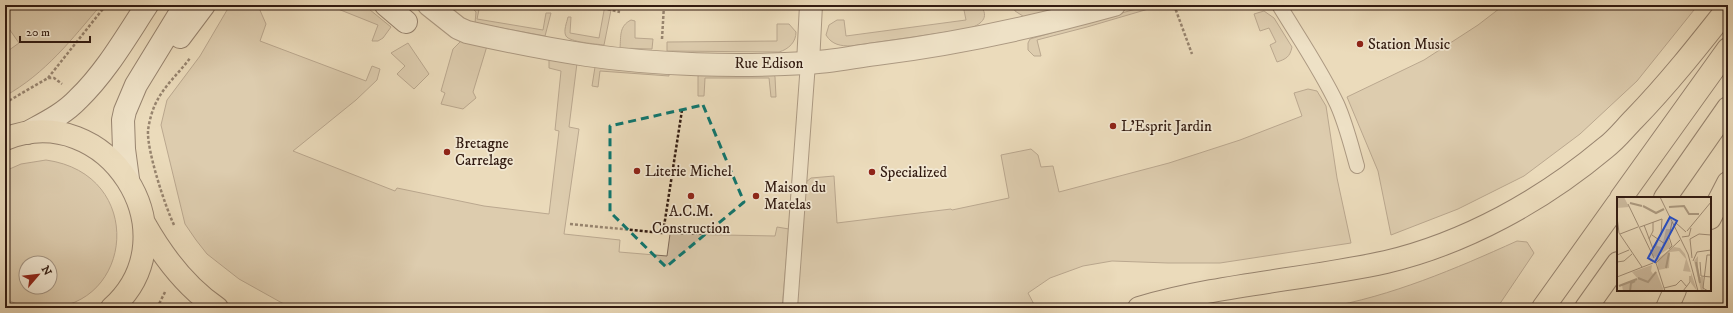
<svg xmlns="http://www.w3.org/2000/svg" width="1733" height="313" font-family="'IM FELL DW Pica',serif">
  <rect width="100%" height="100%" fill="#ebdbbb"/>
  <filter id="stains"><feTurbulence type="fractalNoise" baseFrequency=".005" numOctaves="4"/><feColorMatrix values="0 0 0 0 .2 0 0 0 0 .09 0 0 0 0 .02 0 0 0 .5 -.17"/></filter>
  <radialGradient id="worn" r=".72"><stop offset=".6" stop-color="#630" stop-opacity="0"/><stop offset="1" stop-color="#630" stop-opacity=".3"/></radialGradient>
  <path fill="#ccba9e" stroke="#7f6a58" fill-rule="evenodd" d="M 5,5 L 101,5 C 72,39 45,74 5,96 L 5,53 L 19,43 L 5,23 Z
    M 230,5 L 267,5 L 259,8 L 266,24 L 260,41 L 366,81 L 372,66 L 380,69 L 377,80 L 356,100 L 293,151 L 395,191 L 397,188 L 484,206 L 549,214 L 559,131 L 555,130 L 561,71 L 549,68 L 549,59 L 577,63 L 569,127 L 579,129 L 564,234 L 620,240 L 619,252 L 667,256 L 670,234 L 775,236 L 777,227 L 789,229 L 782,308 L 291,308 L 239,279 L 207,254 L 196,240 L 185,224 L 161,125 L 167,100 L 200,56 Z
    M 328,5 L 364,5 L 391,27 L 383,38 L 378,41 L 372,41 L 378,25 Z
    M 469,5 L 480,5 L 477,19 L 543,30 L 546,13 L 551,13 L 545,36 L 475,23 L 476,12 Z
    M 605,5 L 612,5 L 604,45 C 596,44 569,42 566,36 C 563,31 567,22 568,17 L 571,17 L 570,33 L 599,38 Z
    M 963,5 L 980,5 C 991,18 980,25 968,29 L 851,46 C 841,46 832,45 826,35 L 829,25 L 837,20 L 844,20 L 846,36 L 966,20 Z
    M 1013,5 L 1073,5 L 1026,18 L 1015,11 Z
    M 1150,5 L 1162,5 L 1087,27 L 1037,40 L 1041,56 L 1034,56 L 1028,50 L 1028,43 L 1030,39 Z
    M 1504,5 L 1698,5 L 1637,81 L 1580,134 L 1524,176 L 1458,209 L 1391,235 L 1378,171 L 1347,97 L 1424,60 L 1478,25 Z
    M 1264,11 L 1274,18 L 1292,47 C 1290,57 1286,59 1277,62 L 1270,45 L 1276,42 L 1269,28 L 1260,31 L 1254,14 Z
    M 631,20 L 635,21 L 635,38 L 653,39 L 652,49 L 620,48 C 621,36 619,26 631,20 Z
    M 777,24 L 789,24 L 796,32 C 796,42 789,49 779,52 L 667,51 L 667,42 L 777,41 Z
    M 462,40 L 487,46 L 473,92 L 476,98 L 463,109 L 441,104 L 445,93 L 441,91 L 453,49 Z
    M 408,43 L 429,74 L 414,89 L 397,74 L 405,66 L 391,53 Z
    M 595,67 L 669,71 L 669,76 L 600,71 L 598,87 L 592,86 Z
    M 702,74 L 774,74 L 775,77 L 776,97 L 771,97 L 769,78 L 705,78 L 704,96 L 698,96 L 698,76 Z
    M 1308,89 L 1317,91 L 1326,106 L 1337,178 L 1351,243 L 1220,263 L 1168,263 L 1112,261 L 1083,266 L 1050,278 L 1028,293 L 1036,308 L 796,308 L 806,182 L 811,178 L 834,176 L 837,223 L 951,209 L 952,210 L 1009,198 L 1001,155 L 1031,149 L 1038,155 L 1041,167 L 1053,166 L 1059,192 L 1169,163 L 1240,140 L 1302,116 L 1294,93 Z
    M 46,160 C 147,174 134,308 45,308 C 31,308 17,306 5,298 L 5,171 L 21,164 ZM 26,263 L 50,263 L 50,287 L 26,287 Z
    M 1517,241 L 1527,242 L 1534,253 L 1497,308 L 1324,308 C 1392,296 1455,269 1517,241 Z"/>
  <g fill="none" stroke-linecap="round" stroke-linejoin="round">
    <g stroke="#604b3c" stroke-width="16">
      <path id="service" d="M 1279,5 C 1299,38 1321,70 1337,104 C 1346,124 1351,145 1357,166
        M 790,308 L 808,63"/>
    </g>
    <g stroke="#604b3c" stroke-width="24">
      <path id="minor" d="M 808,63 L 811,5"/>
    </g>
    <g stroke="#604b3c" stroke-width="24">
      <path id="tertiary" d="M 429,5 L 458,28 L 467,32 C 507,41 547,49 587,55 C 656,65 737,67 807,63 C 830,62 853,57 876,54 C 957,44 1035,27 1114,5"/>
    </g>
    <g stroke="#321b11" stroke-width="24">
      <path id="secondary" d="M 386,5 L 406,22
        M 180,37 L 204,5
        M 27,133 C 45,123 64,114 78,99 C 106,72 126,37 147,5
        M 128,179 L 124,149 L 123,120 L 125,111 L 136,85 L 185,5"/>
    </g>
    <g stroke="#321b11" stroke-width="24">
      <path id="primary" d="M 5,139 C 107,98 194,234 112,308
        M 144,223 C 162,255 186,287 217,308"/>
    </g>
    <g stroke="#321b11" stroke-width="24">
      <path id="trunk" d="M 1621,198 L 1728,49
        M 1665,198 L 1728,108
        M 1710,218 L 1728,183
        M 1139,308 C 1220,284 1304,280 1386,262 C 1466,243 1543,200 1605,148 C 1616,140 1625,128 1634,119 C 1668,84 1698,46 1728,8
        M 1543,308 L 1618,203
        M 1586,308 L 1618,263
        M 1667,308 L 1675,290"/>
    </g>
    <path stroke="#321b11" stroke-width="2.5" stroke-dasharray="3 2" stroke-linecap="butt" d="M 1174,5 L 1192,54
      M 598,7 L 620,12
      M 662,39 L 664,5
      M 48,78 L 106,5
      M 5,103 L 48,78 L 54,78 L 62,84
      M 570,224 L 663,233 L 682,110
      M 174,225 C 165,206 147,151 148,131 C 149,121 153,107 158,99 C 166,84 180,72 190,58
      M 157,308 L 165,292"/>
    <use href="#service" stroke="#f2e8d3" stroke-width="14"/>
    <use href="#minor" stroke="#f2e8d3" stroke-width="22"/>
    <use href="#tertiary" stroke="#f2e8d3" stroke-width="22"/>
    <use href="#secondary" stroke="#f2e8d3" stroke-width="22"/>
    <use href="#primary" stroke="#ebdbbb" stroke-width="22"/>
    <use href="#trunk" stroke="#ebdbbb" stroke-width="22"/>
  </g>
  <path d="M0 0H1733V313H0ZM 703,105 L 744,202 L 666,267 L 610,212 L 610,126 Z" fill="#ebdbbb" fill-opacity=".55" fill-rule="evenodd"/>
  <path fill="none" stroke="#0f766e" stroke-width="3" stroke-dasharray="8 5" stroke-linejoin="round" d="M 703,105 L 744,202 L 666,267 L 610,212 L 610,126 Z"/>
  <g fill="#8f2418" stroke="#f2e8d3" stroke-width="1.5">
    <circle cx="1360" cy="44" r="4"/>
    <circle cx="1113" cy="126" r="4"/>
    <circle cx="447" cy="152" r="4"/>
    <circle cx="637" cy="171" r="4"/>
    <circle cx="872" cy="172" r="4"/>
    <circle cx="691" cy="196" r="4"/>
    <circle cx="756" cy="196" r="4"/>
  </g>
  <g text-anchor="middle" stroke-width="3.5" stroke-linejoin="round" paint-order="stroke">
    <g font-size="15" fill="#321b11" stroke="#f2e8d3" text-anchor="start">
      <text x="1368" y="49">Station Music</text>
      <text x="1121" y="131">L'Esprit Jardin</text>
      <text x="455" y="148">Bretagne<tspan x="455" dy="17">Carrelage</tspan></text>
      <text x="645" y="176">Literie Michel</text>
      <text x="880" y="177">Specialized</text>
      <text x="764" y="192">Maison du<tspan x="764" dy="17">Matelas</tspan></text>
      <text x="691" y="216" text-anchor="middle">A.C.M.<tspan x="691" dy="17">Construction</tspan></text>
    </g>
    <g font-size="15" fill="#321b11" stroke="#f2e8d3">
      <text x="769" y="68">Rue Edison</text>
    </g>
  </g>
  <g transform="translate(1617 197)">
    <rect width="94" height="94" fill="#ebdbbb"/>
    <path d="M 0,0 L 7,0 L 12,10 L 0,11 ZM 49,32 L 54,32 L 51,40 L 54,50 L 39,60 L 36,59 L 33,54 L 38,52 L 36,49 L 41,43 L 40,49 L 45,50 ZM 57,50 L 63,51 L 68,57 L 80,94 L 74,86 L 74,75 L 66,74 L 69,62 L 62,54 L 53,55 L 52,71 L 41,73 L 40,62 ZM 81,59 L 81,71 L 83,80 L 86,80 L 87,94 L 84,94 L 77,64 ZM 35,68 L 34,74 L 36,77 L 39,74 L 47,94 L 6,94 L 5,88 L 21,82 L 15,75 Z" fill="#ccba9e"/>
    <path fill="none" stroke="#ac9a81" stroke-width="2" d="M 13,6 L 25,9M 26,9 L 39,16 L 47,12M 52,10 L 67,9 L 72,17 L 82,17M 79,65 L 83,86M 49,71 L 52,56M 21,81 L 31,85 L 39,75M 2,89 L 20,82M 13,94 L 14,86 L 18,84"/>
    <path fill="none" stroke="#a18e77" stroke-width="1" d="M 43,0 L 71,57 L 81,94M 11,7 L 37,61M 0,20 L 2,36 L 25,70M 59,26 L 69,35M 27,28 L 36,52M 23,30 L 45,22 L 44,38 L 36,51M 70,34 L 94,5M 3,37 L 21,30M 82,37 L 94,38M 35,38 L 48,47M 65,40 L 72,39 L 74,31M 32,42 L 36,34 L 36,25M 52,52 L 55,49 L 52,40 L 55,25M 0,58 L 12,53M 75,61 L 73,42 L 82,37M 76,64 L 80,55 L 94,53M 0,65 L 7,64 L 15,57M 83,65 L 84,79 L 94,80M 39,66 L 63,43M 39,66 L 48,94M 0,80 L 36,66M 47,91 L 59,88 L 64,83 L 70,90M 66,94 L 73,85 L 73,79M 91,94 L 86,91 L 90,58 L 94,58"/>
    <path fill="#1d4ed8" fill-opacity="0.15" stroke="#1d4ed8" stroke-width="2" d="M 53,20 L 60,24 L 38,65 L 31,61 Z"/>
    <rect width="94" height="94" fill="none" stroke="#321b11" stroke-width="2"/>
  </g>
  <rect width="1733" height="313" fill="none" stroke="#ebdbbb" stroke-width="20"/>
  <rect x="6" y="6" width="1721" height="301" fill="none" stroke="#321b11" stroke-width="2"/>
  <rect x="10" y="10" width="1713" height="293" fill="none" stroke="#321b11"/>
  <g transform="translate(38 275) rotate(62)"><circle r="19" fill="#f2e8d3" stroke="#a59685"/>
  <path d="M0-3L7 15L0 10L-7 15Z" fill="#8f2418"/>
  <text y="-6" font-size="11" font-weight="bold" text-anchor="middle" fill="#321b11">N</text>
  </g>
  <path d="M20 36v6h70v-6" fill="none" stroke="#321b11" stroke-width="2"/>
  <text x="26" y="36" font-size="12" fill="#321b11" stroke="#f2e8d3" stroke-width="3" paint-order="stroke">20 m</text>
  <rect width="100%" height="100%" filter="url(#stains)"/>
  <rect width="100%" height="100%" fill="url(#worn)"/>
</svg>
